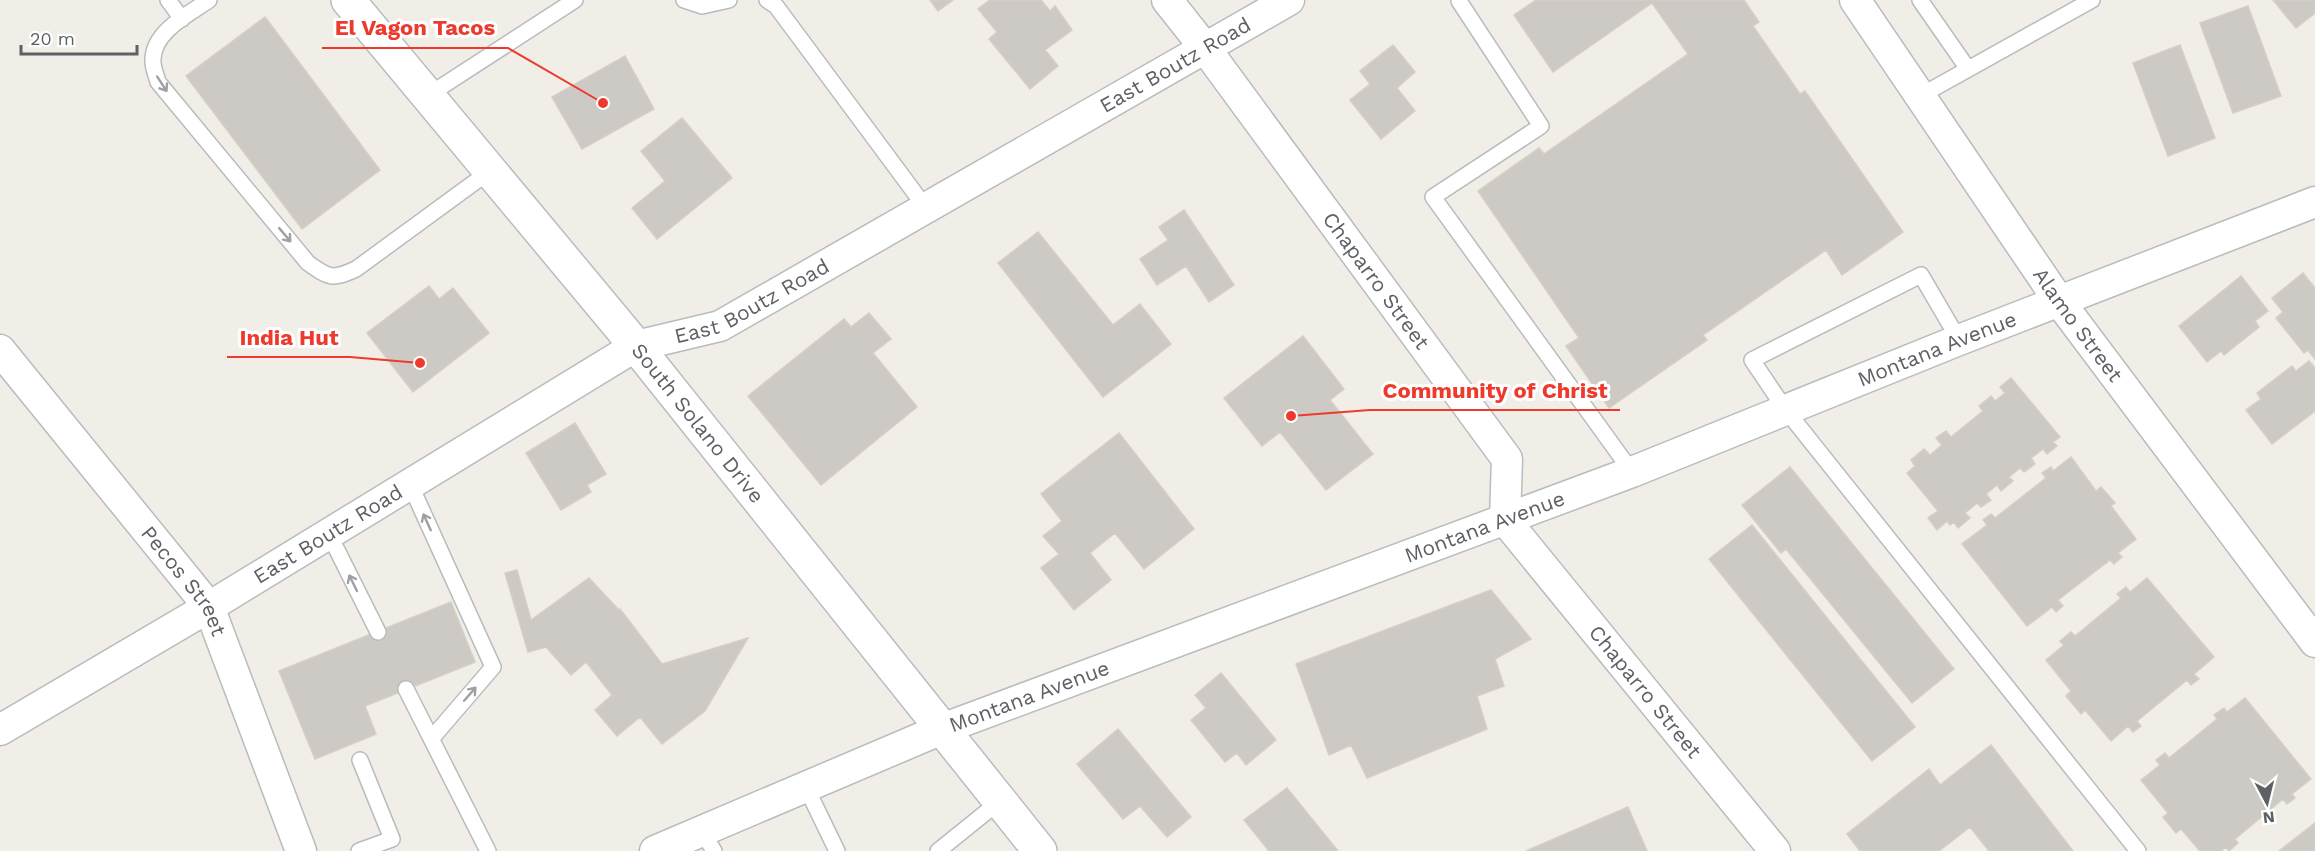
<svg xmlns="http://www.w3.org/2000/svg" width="2315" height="851" font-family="'Work Sans',sans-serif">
  <rect width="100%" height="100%" fill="#f0eee6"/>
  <path fill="#cdcac5" stroke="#d5cfc3" stroke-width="1.5" d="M 930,0 L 953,0 L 938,11 Z
    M 990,0 L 1041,0 L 1050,11 L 1055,6 L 1072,30 L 1045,50 L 1058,66 L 1030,89 L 989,39 L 997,32 L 978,9 Z
    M 1536,0 L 1744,0 L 1759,22 L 1753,26 L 1800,94 L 1805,91 L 1903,232 L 1842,275 L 1826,250 L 1703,335 L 1707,340 L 1609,408 L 1566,346 L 1579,338 L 1478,191 L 1539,148 L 1544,154 L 1688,54 L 1652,3 L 1553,72 L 1514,15 Z
    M 2273,0 L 2315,0 L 2315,13 L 2296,28 Z
    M 2248,6 L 2281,96 L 2233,113 L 2200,23 Z
    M 265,17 L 380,170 L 302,229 L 186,76 Z
    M 1393,45 L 1415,72 L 1397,88 L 1415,111 L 1381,139 L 1350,100 L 1370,84 L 1360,71 Z
    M 2180,45 L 2215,138 L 2168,156 L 2133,63 Z
    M 625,56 L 654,109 L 582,149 L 552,97 Z
    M 682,118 L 732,178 L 657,239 L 632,208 L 665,181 L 641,151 Z
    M 1184,210 L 1234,285 L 1209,302 L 1186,266 L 1157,285 L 1140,259 L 1168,240 L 1159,227 Z
    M 1038,232 L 1113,325 L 1140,304 L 1171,344 L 1103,397 L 998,263 Z
    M 2303,273 L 2315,288 L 2315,359 L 2308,350 L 2304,353 L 2276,318 L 2283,312 L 2272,298 Z
    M 2241,276 L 2268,311 L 2255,321 L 2259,327 L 2224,355 L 2221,351 L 2207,362 L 2179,326 Z
    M 429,286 L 439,299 L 453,288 L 489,333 L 413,392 L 367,333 Z
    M 869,313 L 891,339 L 873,353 L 917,407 L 821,485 L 748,396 L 844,319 L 851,327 Z
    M 1303,336 L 1344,389 L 1330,400 L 1373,454 L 1326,490 L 1280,432 L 1262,446 L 1224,398 Z
    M 2309,361 L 2315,368 L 2315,411 L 2272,444 L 2246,410 L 2261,399 L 2257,393 L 2292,366 L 2296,371 Z
    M 2011,378 L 2060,437 L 2053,442 L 2057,446 L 2047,454 L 2043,449 L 2031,458 L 2035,464 L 2024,472 L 2020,468 L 2009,477 L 2013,481 L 2001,491 L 1997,485 L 1986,494 L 1991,500 L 1981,507 L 1977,503 L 1965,513 L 1970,518 L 1958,528 L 1954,522 L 1950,525 L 1947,521 L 1937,530 L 1928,518 L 1938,511 L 1907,473 L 1915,466 L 1911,460 L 1924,449 L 1930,455 L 1942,445 L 1936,438 L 1946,431 L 1951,437 L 1983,411 L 1979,406 L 1991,396 L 1995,401 L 2005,393 L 2000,387 Z
    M 575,423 L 606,474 L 587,485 L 591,492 L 561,510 L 526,453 Z
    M 1119,433 L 1194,529 L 1144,569 L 1115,533 L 1090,553 L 1111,580 L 1074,610 L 1041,568 L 1059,554 L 1043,536 L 1062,521 L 1041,494 Z
    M 2071,457 L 2096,491 L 2101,487 L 2115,503 L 2111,506 L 2136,539 L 2118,553 L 2122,557 L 2114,564 L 2110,560 L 2058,600 L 2063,606 L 2056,612 L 2052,607 L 2027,626 L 1962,544 L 1987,525 L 1983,520 L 1991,514 L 1995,518 L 2046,478 L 2042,473 L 2051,467 L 2053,471 Z
    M 1790,467 L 1954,669 L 1912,703 L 1786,549 L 1781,553 L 1742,505 Z
    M 1752,525 L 1915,727 L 1872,761 L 1709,559 Z
    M 517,570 L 531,620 L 589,578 L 619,610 L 620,609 L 662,664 L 748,638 L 705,711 L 662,744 L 640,717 L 617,736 L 595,710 L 612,695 L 586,662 L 571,675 L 546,647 L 528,652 L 505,573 Z
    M 2147,578 L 2214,657 L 2194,674 L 2199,679 L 2191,685 L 2187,680 L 2137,721 L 2141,726 L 2133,732 L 2128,726 L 2111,741 L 2085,710 L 2081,714 L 2066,696 L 2071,691 L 2046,660 L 2064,645 L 2060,641 L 2071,632 L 2075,636 L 2121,598 L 2117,594 L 2126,587 L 2130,592 Z
    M 1491,590 L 1531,639 L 1495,659 L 1504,686 L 1477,696 L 1487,729 L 1367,778 L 1351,745 L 1329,755 L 1296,664 Z
    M 451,602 L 475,662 L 365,706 L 376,734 L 315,759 L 279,671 Z
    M 1221,673 L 1276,740 L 1246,765 L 1237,753 L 1225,762 L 1191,720 L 1206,708 L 1195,695 Z
    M 2245,698 L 2311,779 L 2292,794 L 2295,798 L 2287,804 L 2283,799 L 2235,839 L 2238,843 L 2229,851 L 2226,847 L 2221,851 L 2200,851 L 2181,829 L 2176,833 L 2163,817 L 2168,813 L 2141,780 L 2160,765 L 2156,760 L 2165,753 L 2169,758 L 2217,719 L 2214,715 L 2224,708 L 2227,712 Z
    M 1118,729 L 1191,817 L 1167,837 L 1140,806 L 1123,819 L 1077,764 Z
    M 1991,745 L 2073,851 L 1989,851 L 1970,827 L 1939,851 L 1860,851 L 1847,834 L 1929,769 L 1940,785 Z
    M 1287,788 L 1338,851 L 1269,851 L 1244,820 Z
    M 1628,807 L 1647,851 L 1526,851 Z
    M 2315,823 L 2315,851 L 2279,851 Z"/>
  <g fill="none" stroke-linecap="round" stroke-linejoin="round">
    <g stroke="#b8bbc0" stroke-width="18">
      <path id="lane" d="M 168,0 L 182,19
        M 209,0 C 189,14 154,31 153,59 C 152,66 156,74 158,82 L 308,263 C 329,278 332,280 356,269 L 490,171
        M 684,0 L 702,6 L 729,0
        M 767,0 L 776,6 L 926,208
        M 1920,0 L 1968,69
        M 1459,1 L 1541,126 L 1433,197 L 1632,472
        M 427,96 L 575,0
        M 1920,96 L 2092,0
        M 1959,340 L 1921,275 L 1752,360 L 1785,409 L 2138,851
        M 410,484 L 493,667 L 432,738
        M 329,534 L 378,632
        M 406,689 L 488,851
        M 806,787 L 837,851
        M 702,831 L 714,851
        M 359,851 L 392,839 L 360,760
        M 938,851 L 1000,801"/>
    </g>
    <g stroke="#b8bbc0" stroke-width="33">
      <g id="street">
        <path id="s1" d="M 1167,0 L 1205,48 L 1507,459 L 1505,520 L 1775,851"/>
        <path id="s2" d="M 1855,0 L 2059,301 L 2315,642"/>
        <path id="s3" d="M 0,350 L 209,607 L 301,851"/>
        <path id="s4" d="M 0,730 L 209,607 L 636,346 L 720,326 L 1289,0"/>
        <path id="s5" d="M 655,851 L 942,729 L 1632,472 L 1959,340 L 2315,202"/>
      </g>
    </g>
    <g stroke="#b9bcc2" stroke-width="36">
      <g id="secondary">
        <path id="s6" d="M 348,0 L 636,346 L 1040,851"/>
      </g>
    </g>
    <use href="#lane" stroke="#fff" stroke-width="15"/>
    <use href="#street" stroke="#fff" stroke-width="30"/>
    <use href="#secondary" stroke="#fff" stroke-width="33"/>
  </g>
  <defs><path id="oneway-shaft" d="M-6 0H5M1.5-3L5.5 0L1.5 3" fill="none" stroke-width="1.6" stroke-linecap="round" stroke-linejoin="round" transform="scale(1.5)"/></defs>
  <g stroke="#9ea0a3">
    <use href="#oneway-shaft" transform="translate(162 84) rotate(57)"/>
    <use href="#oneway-shaft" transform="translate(285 235) rotate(50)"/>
    <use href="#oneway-shaft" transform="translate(427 522) rotate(-115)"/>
    <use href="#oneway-shaft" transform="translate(353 583) rotate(-116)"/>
    <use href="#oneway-shaft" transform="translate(470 694) rotate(-49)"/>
  </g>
  <g text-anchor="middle" stroke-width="6" stroke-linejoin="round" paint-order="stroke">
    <g font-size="21" fill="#5d6166" stroke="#fff">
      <text dy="7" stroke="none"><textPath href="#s4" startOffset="1354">East Boutz Road</textPath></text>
      <text dy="7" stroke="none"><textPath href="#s1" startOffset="350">Chaparro Street</textPath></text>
      <text dy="7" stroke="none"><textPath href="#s4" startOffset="868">East Boutz Road</textPath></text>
      <text dy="7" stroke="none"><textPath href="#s2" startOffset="394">Alamo Street</textPath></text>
      <text dy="7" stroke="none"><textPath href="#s5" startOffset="1377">Montana Avenue</textPath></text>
      <text dy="7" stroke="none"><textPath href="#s6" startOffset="549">South Solano Drive</textPath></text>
      <text dy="7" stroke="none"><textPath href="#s5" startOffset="891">Montana Avenue</textPath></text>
      <text dy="7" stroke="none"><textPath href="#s4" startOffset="382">East Boutz Road</textPath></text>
      <text dy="7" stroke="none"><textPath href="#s3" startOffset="296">Pecos Street</textPath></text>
      <text dy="7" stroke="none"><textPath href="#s1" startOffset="854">Chaparro Street</textPath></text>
      <text dy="7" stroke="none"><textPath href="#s5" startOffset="405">Montana Avenue</textPath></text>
    </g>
  </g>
  <path fill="none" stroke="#ee3a2d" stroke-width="2" d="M603 103L508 48H322M420 363L350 357H227M1291 416L1370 410H1620"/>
  <g fill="#ee3a2d" stroke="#fff" stroke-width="2">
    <circle cx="603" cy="103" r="6"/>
    <circle cx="420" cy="363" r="6"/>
    <circle cx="1291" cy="416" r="6"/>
  </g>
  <g font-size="22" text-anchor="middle" font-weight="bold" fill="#ee3a2d" stroke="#fff" stroke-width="6" stroke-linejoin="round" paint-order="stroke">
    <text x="415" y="35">El Vagon Tacos</text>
    <text x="289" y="345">India Hut</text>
    <text x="1495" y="398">Community of Christ</text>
  </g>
  <g transform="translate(2267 803) rotate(173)" stroke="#ffffff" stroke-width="4.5" paint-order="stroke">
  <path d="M0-4.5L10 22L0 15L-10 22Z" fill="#5d6166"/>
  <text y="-9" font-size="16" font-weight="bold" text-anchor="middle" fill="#5d6166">N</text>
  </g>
  <path d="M21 45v9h116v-9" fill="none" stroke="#5d6166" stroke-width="3"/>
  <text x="30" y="45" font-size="18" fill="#5d6166" stroke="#ffffff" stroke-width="4.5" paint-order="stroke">20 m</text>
</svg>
